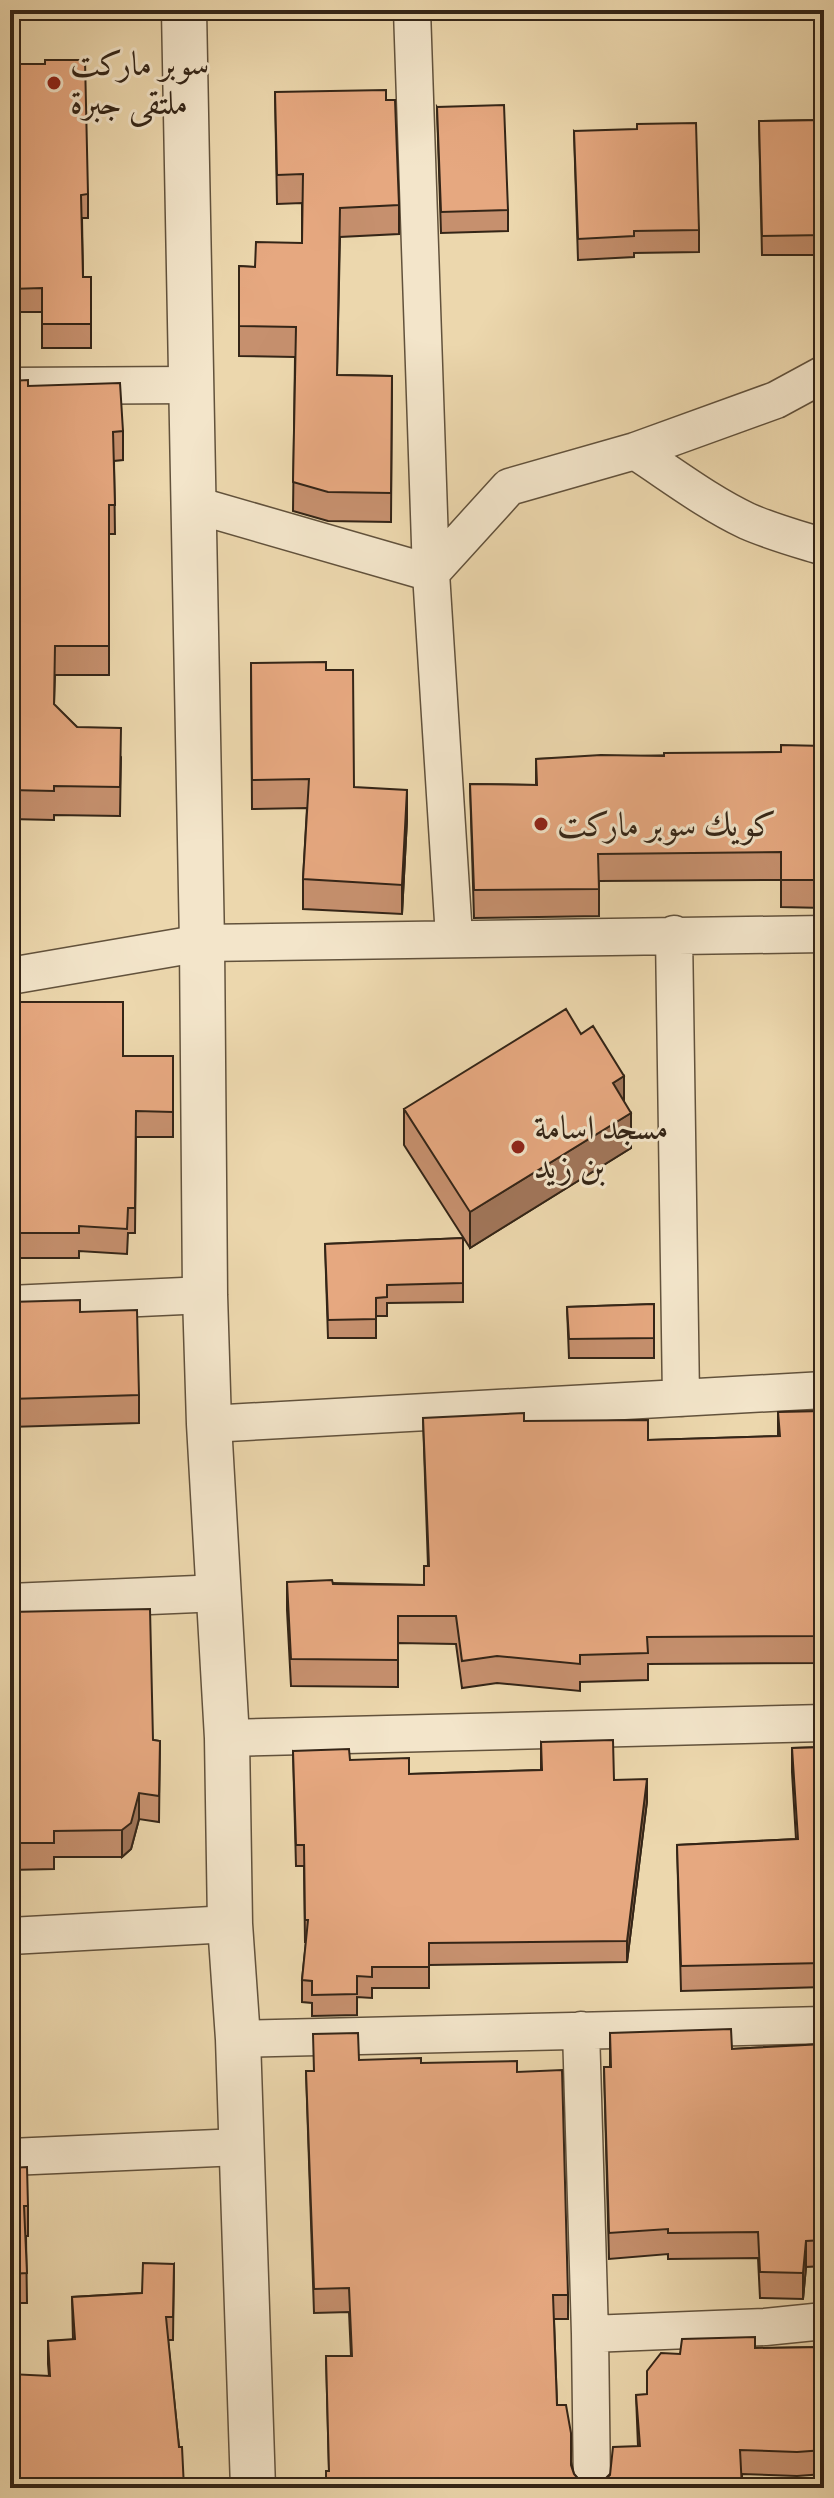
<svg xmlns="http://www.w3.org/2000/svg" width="834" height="2498" font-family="'Sorts Mill Goudy',Amiri,serif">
  <rect width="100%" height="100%" fill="#ecd7ad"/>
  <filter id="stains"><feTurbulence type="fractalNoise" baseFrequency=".0025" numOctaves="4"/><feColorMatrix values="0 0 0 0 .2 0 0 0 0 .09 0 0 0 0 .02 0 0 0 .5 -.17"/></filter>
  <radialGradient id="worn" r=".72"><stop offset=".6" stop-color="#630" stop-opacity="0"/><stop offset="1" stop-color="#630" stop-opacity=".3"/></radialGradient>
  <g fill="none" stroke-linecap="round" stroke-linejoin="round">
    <g stroke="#62523c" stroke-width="39">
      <path id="minor" d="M 412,10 L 431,573 L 454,937
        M 10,386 L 192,385
        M 635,451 C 672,475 707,502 747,521 C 772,532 798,539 824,547
        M 192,504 L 431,573 L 509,487 L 635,451 L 776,400 L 824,374
        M 674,934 L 681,1398
        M 10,976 L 202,943 L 824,934
        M 10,1304 L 205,1295
        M 209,1424 L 824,1390
        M 10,1602 L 220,1593
        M 227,1738 L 824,1723
        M 10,1936 L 230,1924
        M 581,2030 L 590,2334 L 592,2488
        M 238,2039 L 824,2025
        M 10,2157 L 240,2147
        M 590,2334 L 765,2327 L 824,2321"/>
    </g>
    <g stroke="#62523c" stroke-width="47">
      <path id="tertiary" d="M 184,10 L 202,943 L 205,1295 L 209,1424 L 227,1738 L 230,1924 L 238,2039 L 253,2488"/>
    </g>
    <use href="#minor" stroke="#f3e5ca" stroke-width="36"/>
    <use href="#tertiary" stroke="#f3e5ca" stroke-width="44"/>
  </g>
  <path fill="#c6906e" stroke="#342517" stroke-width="2" d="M 10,64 L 88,194 L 88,218 L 82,218 L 83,277 L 91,277 L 91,348 L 42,348 L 42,312 L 10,312 Z
    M 824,88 L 824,255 L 762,255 L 759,121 L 823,120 Z
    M 275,92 L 386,100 L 399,205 L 399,234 L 340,237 L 337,375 L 392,376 L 391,522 L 328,521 L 293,511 L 295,357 L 239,356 L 239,266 L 255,267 L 302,243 L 302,203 L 277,204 Z
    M 437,107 L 508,210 L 508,231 L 441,233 Z
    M 574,131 L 699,230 L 699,252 L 634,253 L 634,257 L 578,260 Z
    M 10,381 L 28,386 L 123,431 L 123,460 L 114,461 L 115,534 L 109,534 L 109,675 L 55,675 L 54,705 L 77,727 L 121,757 L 120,816 L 54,815 L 54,820 L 10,819 Z
    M 251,663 L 326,670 L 354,787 L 407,819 L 402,914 L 303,909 L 303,879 L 307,808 L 252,809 Z
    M 824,746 L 824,908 L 781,907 L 781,880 L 599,881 L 599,916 L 474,918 L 470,784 L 536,785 L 536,759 L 781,752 Z
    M 10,1002 L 123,1056 L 173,1056 L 173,1137 L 136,1137 L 135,1233 L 128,1233 L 127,1254 L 79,1251 L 79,1258 L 10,1258 Z
    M 624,1102 L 631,1148 L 470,1248 L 404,1145 L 404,1109 Z
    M 463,1238 L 463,1302 L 387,1303 L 387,1316 L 376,1316 L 376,1338 L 328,1338 L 325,1244 Z
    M 10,1302 L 80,1312 L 139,1395 L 139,1423 L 10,1427 Z
    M 654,1304 L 654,1358 L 569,1358 L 567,1307 Z
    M 824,1411 L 824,1663 L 648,1664 L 648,1680 L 580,1682 L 580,1691 L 497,1683 L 462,1688 L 456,1644 L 398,1643 L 398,1687 L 291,1686 L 287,1610 L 287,1582 L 424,1585 L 428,1566 L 423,1418 L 524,1421 L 648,1440 L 778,1436 L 778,1412 Z
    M 10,1612 L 153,1740 L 160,1741 L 159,1822 L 139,1819 L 131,1849 L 122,1857 L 54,1857 L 54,1869 L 10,1870 Z
    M 541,1742 L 614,1780 L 647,1801 L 627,1962 L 429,1965 L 429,1988 L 372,1988 L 372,1998 L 357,1997 L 357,2015 L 312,2016 L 312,2003 L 302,2002 L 302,1980 L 306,1942 L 305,1942 L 304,1866 L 296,1866 L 293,1751 L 350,1760 L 409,1774 L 541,1770 Z
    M 824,1747 L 824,1987 L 681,1991 L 677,1845 L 796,1839 L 792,1772 L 792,1748 Z
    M 10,1982 L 20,1982 L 20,2114 L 10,2113 Z
    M 610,2033 L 732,2049 L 824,2044 L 824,2266 L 806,2267 L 803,2299 L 760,2298 L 758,2258 L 668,2259 L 668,2254 L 609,2259 L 604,2067 L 610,2067 Z
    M 359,2060 L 421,2063 L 517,2072 L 568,2295 L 568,2319 L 554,2319 L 557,2405 L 574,2474 L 581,2482 L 593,2485 L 602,2482 L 638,2446 L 636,2395 L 647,2395 L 680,2354 L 755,2348 L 824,2347 L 824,2474 L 797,2476 L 742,2474 L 742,2488 L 326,2488 L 329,2471 L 326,2356 L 351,2356 L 349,2312 L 314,2313 L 306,2071 L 313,2071 Z
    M 10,2168 L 28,2206 L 28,2236 L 26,2236 L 27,2303 L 10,2303 Z
    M 174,2264 L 173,2340 L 168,2340 L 179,2447 L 49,2376 L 48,2364 L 48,2341 L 73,2340 L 72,2297 L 142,2293 Z"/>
  <path fill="#a1765a" stroke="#342517" stroke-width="2" d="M 407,790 L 407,819 L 402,914 L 402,885 Z
    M 624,1076 L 624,1111 L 613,1083 Z
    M 631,1113 L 631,1148 L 470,1248 L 470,1212 Z
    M 647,1779 L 647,1801 L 627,1962 L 627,1941 Z
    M 139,1793 L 139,1819 L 131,1849 L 122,1857 L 122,1830 Z
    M 806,2241 L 806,2267 L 803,2299 L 803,2273 Z"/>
  <path fill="#e6a880" stroke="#342517" stroke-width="2" d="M 45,60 L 85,60 L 88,194 L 81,195 L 83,277 L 91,277 L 91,324 L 42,324 L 42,288 L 10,289 L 10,64 L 45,64 Z
    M 823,88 L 824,88 L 824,235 L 762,236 L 759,121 L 823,120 Z
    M 386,90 L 386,100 L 395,100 L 399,205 L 340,208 L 337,375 L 392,376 L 391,493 L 328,492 L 293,482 L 296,327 L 239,326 L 239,266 L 255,267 L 256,242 L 302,243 L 303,174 L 277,175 L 275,92 Z
    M 504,105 L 508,210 L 441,212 L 437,107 Z
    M 696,123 L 699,230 L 634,231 L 634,236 L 578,239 L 574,131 L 637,129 L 637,124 Z
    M 28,380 L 28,386 L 120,383 L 123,431 L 113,432 L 115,505 L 109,505 L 109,646 L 55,646 L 54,704 L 77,727 L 121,728 L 120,787 L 54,786 L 54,791 L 10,790 L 10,381 Z
    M 326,662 L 326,670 L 353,670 L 354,787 L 407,790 L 402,885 L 303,879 L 309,779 L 252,780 L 251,663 Z
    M 781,745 L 824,746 L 824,880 L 781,880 L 781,852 L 598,854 L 599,889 L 474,890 L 470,784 L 537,785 L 536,759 L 601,755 L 664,756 L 664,753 L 781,752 Z
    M 10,1002 L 123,1002 L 123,1056 L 173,1056 L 173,1112 L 136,1111 L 135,1208 L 128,1208 L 127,1229 L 79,1226 L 79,1233 L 10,1233 Z
    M 566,1009 L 581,1034 L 593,1026 L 624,1076 L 613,1083 L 631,1113 L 470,1212 L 404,1109 Z
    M 463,1238 L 463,1283 L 387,1285 L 387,1297 L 376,1298 L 376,1319 L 328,1320 L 325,1244 Z
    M 80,1300 L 80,1312 L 137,1310 L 139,1395 L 10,1399 L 10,1302 Z
    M 654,1304 L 654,1338 L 569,1339 L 567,1307 Z
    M 824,1411 L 824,1636 L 647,1637 L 648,1653 L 580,1655 L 580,1664 L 497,1656 L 462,1661 L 456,1616 L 398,1616 L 398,1660 L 291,1659 L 287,1582 L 332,1580 L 333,1584 L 424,1585 L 424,1566 L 429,1566 L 423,1418 L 524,1413 L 524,1421 L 648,1420 L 648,1440 L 780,1436 L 778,1412 Z
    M 150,1609 L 153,1740 L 160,1741 L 159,1796 L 139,1793 L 131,1823 L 122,1830 L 54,1831 L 54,1843 L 10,1843 L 10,1612 Z
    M 613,1740 L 614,1780 L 647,1779 L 627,1941 L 429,1943 L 429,1967 L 372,1967 L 372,1977 L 357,1976 L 357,1994 L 312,1995 L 312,1981 L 302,1980 L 308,1920 L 305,1920 L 304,1845 L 296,1845 L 293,1751 L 349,1749 L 350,1760 L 409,1758 L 409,1774 L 542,1770 L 541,1742 Z
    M 824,1747 L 824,1963 L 681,1966 L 677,1845 L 798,1839 L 792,1748 Z
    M 10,1982 L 20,1982 L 20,2088 L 10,2088 Z
    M 731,2029 L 732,2049 L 824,2044 L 824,2240 L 806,2241 L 803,2273 L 760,2272 L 758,2232 L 668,2233 L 668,2229 L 609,2233 L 604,2067 L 611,2067 L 610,2033 Z
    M 358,2033 L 359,2060 L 421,2058 L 421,2063 L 517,2061 L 517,2072 L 562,2070 L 568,2295 L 553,2295 L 557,2405 L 566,2405 L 571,2433 L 571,2465 L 574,2474 L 581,2482 L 593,2485 L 602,2482 L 610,2475 L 613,2447 L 640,2446 L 636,2395 L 647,2394 L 647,2371 L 661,2353 L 680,2354 L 682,2339 L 755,2337 L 755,2348 L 824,2347 L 824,2450 L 797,2452 L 740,2450 L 742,2488 L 326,2488 L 326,2471 L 329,2471 L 326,2356 L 352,2356 L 349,2288 L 314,2289 L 306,2071 L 314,2071 L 313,2034 Z
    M 27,2167 L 28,2206 L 24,2206 L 27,2273 L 10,2274 L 10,2168 Z
    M 143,2263 L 174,2264 L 173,2317 L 166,2317 L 179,2447 L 182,2447 L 184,2488 L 10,2488 L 10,2374 L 50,2376 L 48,2341 L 75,2339 L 72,2297 L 142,2293 Z"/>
  <g fill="#8f2418" stroke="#f3e5ca" stroke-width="3">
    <circle cx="54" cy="83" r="8"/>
    <circle cx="541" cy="824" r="8"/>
    <circle cx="518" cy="1147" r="8"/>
  </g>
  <g text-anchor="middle" stroke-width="6" stroke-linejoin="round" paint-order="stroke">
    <g font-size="34" fill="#342517" stroke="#f3e5ca" text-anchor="start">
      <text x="70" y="75">سوبر ماركت<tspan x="70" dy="39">ملتقى جبرة</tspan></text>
      <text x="557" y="836">كويك سوبر ماركت</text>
      <text x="534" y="1139">مسجد اسامة<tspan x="534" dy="39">بن زيد</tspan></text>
    </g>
  </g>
  <rect width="834" height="2498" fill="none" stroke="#ecd7ad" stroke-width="40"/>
  <rect x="12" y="12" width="810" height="2474" fill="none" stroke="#342517" stroke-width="4"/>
  <rect x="20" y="20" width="794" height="2458" fill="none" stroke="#342517" stroke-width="2"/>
  <rect width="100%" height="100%" filter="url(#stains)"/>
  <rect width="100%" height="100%" fill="url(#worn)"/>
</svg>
